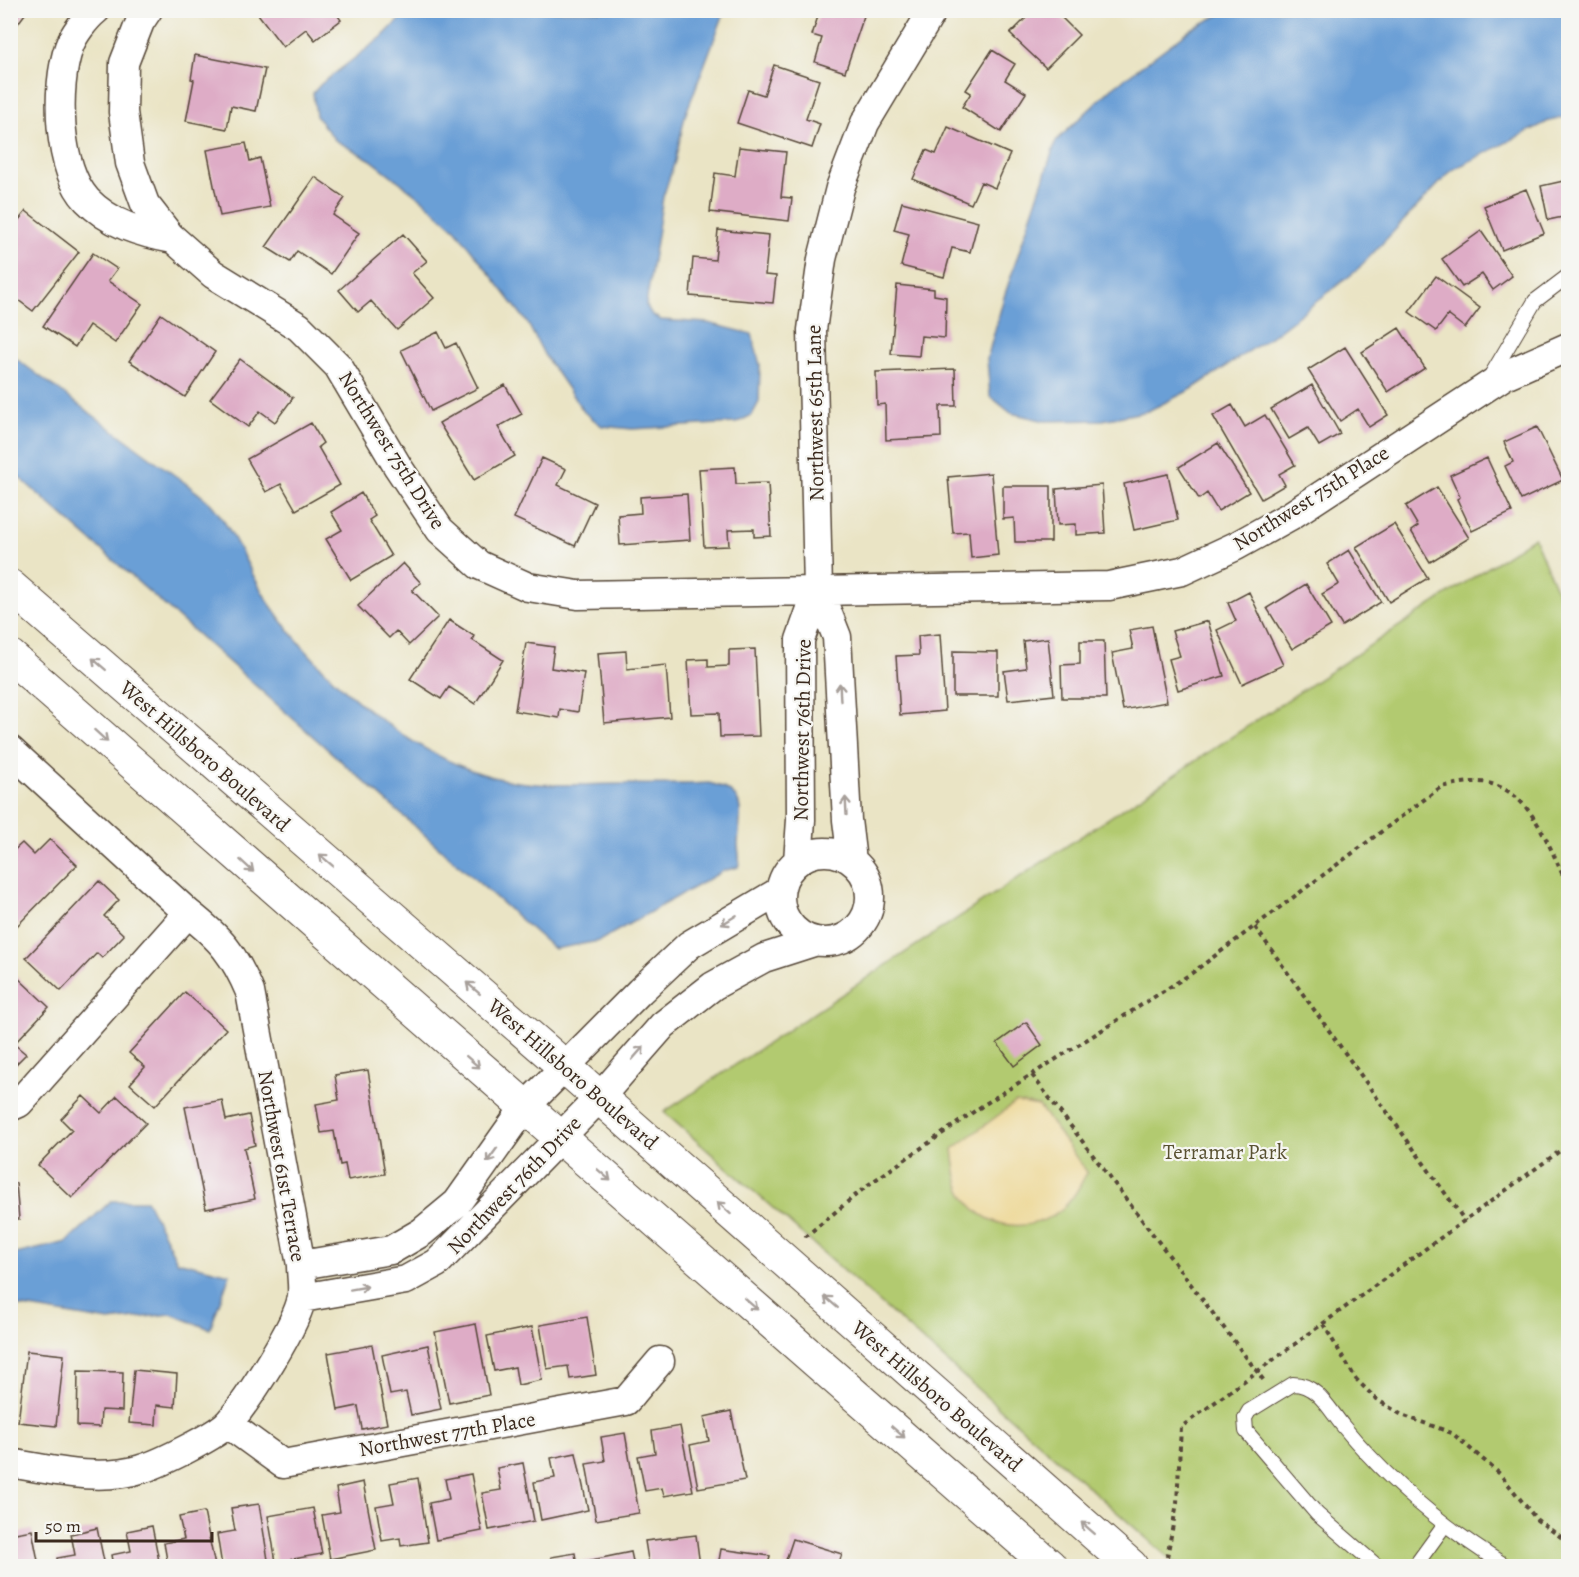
<svg xmlns="http://www.w3.org/2000/svg" width="1579" height="1577" font-family="Alegreya,serif">
  <rect width="100%" height="100%" fill="#f6f6f2"/>
  <filter id="ink" filterUnits="userSpaceOnUse"><feTurbulence type="fractalNoise" baseFrequency=".0167" numOctaves="2"/><feDisplacementMap in="SourceGraphic" scale="12" xChannelSelector="R" yChannelSelector="G"/><feConvolveMatrix kernelMatrix="1 2 1 2 8 2 1 2 1" color-interpolation-filters="sRGB"/></filter>
  <filter id="wash" filterUnits="userSpaceOnUse"><feTurbulence type="fractalNoise" baseFrequency=".008" numOctaves="4" result="noise"/><feDisplacementMap in="SourceGraphic" scale="24" xChannelSelector="R" yChannelSelector="G"/><feGaussianBlur stdDeviation="1.35" result="paint"/><feColorMatrix in="noise" values="0 0 0 0 0 0 0 0 0 0 0 0 0 0 0 0 0 1.4 0 .05"/><feComposite in="paint" operator="in"/></filter>
  <g filter="url(#wash)">
    <rect width="100%" height="100%" fill="#eae4c5"/>
    <path fill="#b2ca6f" stroke="#767a46" stroke-width="1.5" d="M 1534,537 L 1568,617 L 1568,1566 L 1178,1566 L 664,1112 Z"/>
    <path fill="#eeda9e" stroke="#94825e" stroke-width="1.5" d="M 1016,1102 L 1039,1106 L 1087,1172 C 1081,1184 1074,1198 1064,1207 C 1033,1236 980,1231 961,1190 C 955,1177 955,1162 953,1149 Z"/>
    <path fill="#6a9fd6" stroke="#52647a" stroke-width="1.5" d="M 1229,10 L 1568,11 L 1568,117 L 1549,121 L 1452,170 L 1356,271 L 1272,336 L 1192,389 L 1148,411 L 1103,420 L 1045,421 L 1011,413 L 990,396 L 987,359 L 1004,297 L 1056,141 L 1112,88 L 1193,28 Z
      M 408,11 L 725,11 L 685,116 L 675,161 L 663,197 L 646,305 L 652,315 L 661,320 L 708,323 L 752,334 L 760,365 L 759,402 L 752,415 L 736,423 L 632,429 L 602,426 L 584,412 L 545,356 L 527,322 L 456,230 L 423,200 L 371,160 L 335,140 L 316,116 L 313,93 L 321,84 L 382,37 Z
      M 11,355 L 188,485 C 195,491 205,498 212,505 C 236,534 249,572 269,603 C 323,682 421,768 518,782 C 553,787 588,784 623,784 C 652,784 680,785 709,783 C 749,793 740,811 738,844 C 738,852 741,859 738,867 L 723,871 L 599,941 L 554,949 L 11,470 Z
      M 111,1201 L 147,1201 L 177,1261 L 230,1274 L 210,1329 L 171,1314 L 109,1321 L 11,1305 L 11,1255 L 67,1242 Z"/>
    <g id="blocks">
      <path fill="#deacc6" d="M 10,10 L 28,10 L 10,34 Z
        M 255,10 L 334,10 L 341,20 L 315,40 L 306,29 L 283,47 Z
        M 820,10 L 866,10 L 845,72 L 815,62 L 822,38 L 812,35 Z
        M 1034,10 L 1065,10 L 1060,16 L 1079,35 L 1046,68 L 1010,34 Z
        M 992,50 L 1015,64 L 1005,80 L 1026,93 L 1001,132 L 962,107 L 971,93 L 966,90 Z
        M 195,55 L 265,69 L 256,111 L 231,106 L 227,129 L 186,121 L 194,80 L 191,79 Z
        M 10,56 L 15,57 L 12,82 L 10,82 Z
        M 774,65 L 819,80 L 806,119 L 820,124 L 812,148 L 737,123 L 748,90 L 764,95 Z
        M 948,127 L 1010,154 L 995,188 L 981,182 L 971,204 L 913,179 L 926,150 L 936,154 Z
        M 246,143 L 250,161 L 260,158 L 270,207 L 220,216 L 207,150 Z
        M 739,147 L 786,152 L 781,197 L 792,198 L 789,221 L 710,212 L 715,173 L 735,176 Z
        M 315,177 L 345,198 L 333,215 L 359,233 L 331,274 L 297,251 L 290,262 L 266,247 Z
        M 1568,180 L 1568,216 L 1548,220 L 1541,186 Z
        M 1526,189 L 1544,233 L 1502,250 L 1484,206 Z
        M 902,202 L 978,222 L 970,252 L 952,248 L 944,277 L 901,266 L 909,234 L 894,230 Z
        M 26,211 L 79,252 L 33,311 L 10,294 L 10,282 L 17,274 L 10,269 L 10,231 Z
        M 718,230 L 769,235 L 765,275 L 776,276 L 773,303 L 690,296 L 693,258 L 715,260 Z
        M 1481,231 L 1512,276 L 1493,290 L 1482,274 L 1462,287 L 1442,259 Z
        M 403,234 L 427,261 L 412,273 L 434,298 L 397,330 L 371,301 L 358,312 L 339,290 Z
        M 93,253 L 117,269 L 108,281 L 142,304 L 115,343 L 89,325 L 75,347 L 43,326 Z
        M 1436,276 L 1480,308 L 1465,328 L 1448,315 L 1436,331 L 1409,312 Z
        M 897,285 L 934,289 L 934,295 L 946,297 L 945,338 L 921,336 L 919,356 L 891,354 Z
        M 161,314 L 215,352 L 185,397 L 129,361 Z
        M 1399,328 L 1425,368 L 1388,392 L 1362,352 Z
        M 438,332 L 446,348 L 456,343 L 478,388 L 431,411 L 401,350 Z
        M 1345,347 L 1388,415 L 1369,427 L 1358,409 L 1340,421 L 1308,370 Z
        M 240,359 L 293,398 L 275,422 L 260,411 L 248,427 L 210,399 Z
        M 955,369 L 956,406 L 940,406 L 941,437 L 886,440 L 885,404 L 877,405 L 876,372 Z
        M 505,385 L 522,414 L 498,427 L 515,456 L 474,480 L 439,423 Z
        M 1312,385 L 1340,434 L 1319,446 L 1308,428 L 1289,439 L 1271,409 Z
        M 1232,405 L 1245,427 L 1265,415 L 1295,465 L 1279,474 L 1285,485 L 1261,499 L 1213,416 Z
        M 311,423 L 323,443 L 318,447 L 340,485 L 296,510 L 281,484 L 266,492 L 247,459 Z
        M 1537,427 L 1563,480 L 1521,500 L 1505,466 L 1513,462 L 1504,442 Z
        M 1568,439 L 1568,464 L 1562,440 Z
        M 1218,443 L 1249,492 L 1218,511 L 1207,493 L 1199,499 L 1179,467 Z
        M 542,458 L 566,469 L 558,485 L 595,503 L 575,546 L 514,518 Z
        M 1487,458 L 1512,512 L 1472,531 L 1457,499 L 1460,497 L 1450,475 Z
        M 735,467 L 736,484 L 768,483 L 771,536 L 754,537 L 754,529 L 728,530 L 729,546 L 704,547 L 699,469 Z
        M 991,473 L 998,555 L 971,558 L 969,532 L 953,533 L 948,477 Z
        M 1168,474 L 1178,520 L 1134,530 L 1124,484 Z
        M 1102,485 L 1105,533 L 1076,535 L 1076,524 L 1058,525 L 1056,489 Z
        M 1003,486 L 1051,486 L 1051,542 L 1015,542 L 1014,518 L 1003,519 Z
        M 1437,487 L 1469,538 L 1430,562 L 1411,531 L 1418,526 L 1406,506 Z
        M 361,493 L 375,516 L 369,520 L 391,556 L 351,580 L 326,539 L 342,530 L 331,512 Z
        M 687,494 L 690,540 L 620,545 L 618,515 L 641,513 L 640,497 Z
        M 1394,524 L 1428,578 L 1389,602 L 1356,547 Z
        M 1349,550 L 1381,602 L 1342,626 L 1322,594 L 1339,584 L 1327,564 Z
        M 403,563 L 421,583 L 412,590 L 438,617 L 409,645 L 396,631 L 389,638 L 358,606 Z
        M 1306,584 L 1331,626 L 1292,649 L 1267,608 Z
        M 1249,592 L 1283,665 L 1242,684 L 1217,630 L 1236,621 L 1228,603 Z
        M 449,620 L 474,636 L 472,640 L 503,660 L 475,704 L 449,687 L 441,699 L 410,679 Z
        M 1208,621 L 1224,676 L 1178,690 L 1169,659 L 1180,656 L 1172,631 Z
        M 1152,626 L 1167,702 L 1123,710 L 1112,653 L 1133,649 L 1129,630 Z
        M 940,634 L 945,711 L 900,715 L 896,656 L 919,655 L 918,636 Z
        M 1048,638 L 1054,695 L 1008,700 L 1004,671 L 1026,668 L 1023,641 Z
        M 1080,641 L 1104,641 L 1106,698 L 1062,698 L 1061,665 L 1080,664 Z
        M 526,643 L 554,647 L 551,668 L 584,673 L 578,712 L 560,709 L 559,718 L 515,711 Z
        M 755,649 L 759,736 L 720,737 L 719,713 L 691,714 L 688,660 L 708,659 L 708,667 L 729,666 L 729,650 Z
        M 626,651 L 627,669 L 666,665 L 670,717 L 604,723 L 598,653 Z
        M 953,651 L 998,652 L 998,696 L 953,696 Z
        M 50,839 L 77,865 L 10,933 L 10,854 L 22,843 L 34,855 Z
        M 99,881 L 119,900 L 104,916 L 124,935 L 102,958 L 97,953 L 61,991 L 26,958 Z
        M 17,977 L 49,1007 L 14,1044 L 26,1054 L 10,1070 L 10,984 Z
        M 185,992 L 226,1029 L 155,1106 L 130,1084 L 145,1067 L 129,1053 Z
        M 1026,1022 L 1042,1045 L 1014,1066 L 997,1043 Z
        M 368,1070 L 385,1174 L 348,1180 L 345,1164 L 340,1165 L 334,1131 L 321,1133 L 316,1104 L 339,1100 L 335,1075 Z
        M 83,1096 L 101,1113 L 117,1096 L 146,1123 L 72,1198 L 38,1165 L 72,1130 L 61,1119 Z
        M 222,1100 L 226,1120 L 249,1115 L 255,1145 L 244,1148 L 255,1199 L 206,1209 L 185,1107 Z
        M 10,1183 L 16,1183 L 19,1219 L 10,1219 Z
        M 587,1317 L 596,1375 L 570,1379 L 568,1366 L 547,1369 L 540,1325 Z
        M 476,1324 L 489,1395 L 449,1403 L 435,1332 Z
        M 532,1327 L 542,1380 L 518,1385 L 515,1367 L 494,1371 L 487,1336 Z
        M 372,1345 L 387,1424 L 362,1429 L 358,1406 L 338,1410 L 328,1353 Z
        M 428,1345 L 441,1409 L 411,1415 L 406,1392 L 390,1395 L 382,1355 Z
        M 27,1351 L 64,1355 L 56,1426 L 18,1422 Z
        M 134,1370 L 177,1374 L 175,1407 L 157,1405 L 156,1425 L 129,1423 Z
        M 78,1371 L 123,1372 L 122,1411 L 101,1410 L 100,1427 L 77,1426 Z
        M 731,1411 L 745,1480 L 698,1488 L 690,1445 L 709,1441 L 704,1417 Z
        M 680,1426 L 693,1491 L 664,1496 L 662,1488 L 645,1491 L 638,1456 L 655,1453 L 652,1431 Z
        M 625,1433 L 639,1513 L 596,1520 L 586,1464 L 605,1461 L 601,1437 Z
        M 576,1453 L 588,1510 L 541,1520 L 534,1482 L 555,1478 L 551,1458 Z
        M 523,1463 L 534,1521 L 489,1530 L 482,1493 L 501,1490 L 497,1468 Z
        M 471,1474 L 482,1531 L 436,1540 L 429,1503 L 449,1499 L 445,1479 Z
        M 418,1478 L 428,1542 L 401,1546 L 400,1538 L 382,1541 L 376,1506 L 394,1503 L 390,1483 Z
        M 363,1482 L 376,1550 L 330,1559 L 322,1515 L 340,1512 L 336,1488 Z
        M 259,1504 L 269,1566 L 222,1566 L 217,1534 L 235,1531 L 231,1508 Z
        M 313,1508 L 322,1554 L 276,1562 L 268,1516 Z
        M 204,1512 L 215,1566 L 168,1566 L 164,1543 L 184,1539 L 179,1517 Z
        M 152,1526 L 160,1566 L 113,1566 L 111,1555 L 131,1551 L 127,1531 Z
        M 97,1528 L 105,1566 L 58,1566 L 57,1558 L 75,1555 L 71,1534 Z
        M 32,1530 L 39,1566 L 10,1566 L 10,1534 Z
        M 696,1535 L 700,1566 L 649,1566 L 645,1541 Z
        M 793,1539 L 842,1554 L 838,1566 L 784,1566 Z
        M 721,1549 L 770,1556 L 768,1566 L 718,1566 Z
        M 631,1552 L 634,1566 L 583,1566 L 582,1562 Z
        M 575,1553 L 577,1566 L 553,1566 L 551,1557 Z"/>
    </g>
  </g>
  <g filter="url(#ink)">
    <use href="#blocks" fill-opacity="0" stroke="#554637" stroke-width="1.5"/>
    <g fill="none" stroke-linecap="round" stroke-linejoin="round">
      <g stroke="#554637" stroke-width="16">
        <path id="service" d="M 1490,377 L 1535,301 L 1568,276
          M 1377,1566 L 1317,1514 L 1246,1431 L 1245,1418 L 1249,1411 L 1293,1384 C 1317,1384 1329,1409 1343,1426 C 1390,1483 1444,1528 1506,1566
          M 1415,1566 L 1444,1526"/>
      </g>
      <g stroke="#554637" stroke-width="31">
        <path id="minor" d="M 96,10 C 86,18 73,35 69,47 C 55,87 57,168 87,200 C 110,224 141,233 173,239
          M 148,10 L 140,22 L 124,63 L 123,112 L 130,163 L 145,204 L 170,236 L 213,274 L 299,327 L 338,366 L 398,467 L 440,530 L 479,565 L 528,587 L 578,595 L 1109,586 L 1182,571 L 1236,546 L 1290,516 L 1505,375 L 1568,347
          M 818,589 L 837,637 L 847,820 L 852,861
          M 10,750 L 188,913 C 221,939 234,954 250,992 L 301,1265 C 301,1275 303,1286 302,1296 C 299,1322 247,1402 229,1422 C 218,1435 159,1464 141,1469 C 99,1482 52,1470 10,1463
          M780 897a45 45 0 1 1 90 0a45 45 0 1 1-90 0Z
          M 798,861 L 801,820 L 800,640 L 818,589 L 812,330 L 822,259 L 840,188 L 865,123 L 933,10
          M 10,1107 L 19,1103 L 188,913
          M 301,1265 L 391,1250 L 422,1232 L 457,1203 L 525,1107 L 640,991 L 689,945 L 780,891
          M 302,1298 L 406,1280 L 437,1263 L 600,1097 L 663,1025 L 713,986 L 764,958 L 817,941
          M 228,1424 L 283,1464 L 626,1401 L 660,1361"/>
      </g>
      <g stroke="#554637" stroke-width="35">
        <path id="tertiary" d="M 10,586 L 565,1067 L 1131,1566
          M 10,656 C 355,961 705,1261 1050,1566"/>
      </g>
      <path stroke="#554637" stroke-width="4" stroke-dasharray="4.5 4.5" stroke-linecap="butt" d="M 1255,927 L 1465,1221
        M 1032,1075 L 1265,1382
        M 805,1237 L 868,1185 L 982,1106 L 1192,973 L 1441,787 C 1456,784 1477,779 1492,784 C 1534,796 1551,852 1568,886
        M 1323,1324 L 1356,1379 L 1376,1399 L 1402,1415 L 1452,1433 L 1500,1474 L 1537,1520 L 1568,1542
        M 1167,1557 L 1177,1503 L 1181,1427 L 1568,1145"/>
      <use href="#service" stroke="#fff" stroke-width="14"/>
      <use href="#minor" stroke="#fff" stroke-width="28"/>
      <use href="#tertiary" stroke="#fff" stroke-width="33"/>
    </g>
    <defs><path id="oneway-shaft" d="M-6 0H5M1.5-3L5.5 0L1.5 3" fill="none" stroke-width="1.6" stroke-linecap="round" stroke-linejoin="round" transform="scale(1.5)"/></defs>
    <g stroke="#a79f9a">
      <use href="#oneway-shaft" transform="translate(99 664) rotate(-139)"/>
      <use href="#oneway-shaft" transform="translate(840 692) rotate(-93)"/>
      <use href="#oneway-shaft" transform="translate(101 736) rotate(42)"/>
      <use href="#oneway-shaft" transform="translate(846 806) rotate(-93)"/>
      <use href="#oneway-shaft" transform="translate(326 860) rotate(-139)"/>
      <use href="#oneway-shaft" transform="translate(247 866) rotate(42)"/>
      <use href="#oneway-shaft" transform="translate(729 920) rotate(148)"/>
      <use href="#oneway-shaft" transform="translate(473 988) rotate(-139)"/>
      <use href="#oneway-shaft" transform="translate(638 1053) rotate(-49)"/>
      <use href="#oneway-shaft" transform="translate(473 1062) rotate(41)"/>
      <use href="#oneway-shaft" transform="translate(492 1155) rotate(126)"/>
      <use href="#oneway-shaft" transform="translate(604 1175) rotate(41)"/>
      <use href="#oneway-shaft" transform="translate(724 1208) rotate(-138)"/>
      <use href="#oneway-shaft" transform="translate(359 1288) rotate(-10)"/>
      <use href="#oneway-shaft" transform="translate(831 1302) rotate(-139)"/>
      <use href="#oneway-shaft" transform="translate(751 1304) rotate(41)"/>
      <use href="#oneway-shaft" transform="translate(898 1432) rotate(41)"/>
      <use href="#oneway-shaft" transform="translate(1088 1528) rotate(-139)"/>
    </g>
  </g>
  <g text-anchor="middle" stroke-width="4.5" stroke-linejoin="round" paint-order="stroke">
    <g font-size="21" fill="#3b2a1e" stroke="#f6f6f2">
      <text transform="translate(815 413) rotate(-91)" y="7">Northwest 65th Lane</text>
      <text transform="translate(392 450) rotate(58)" y="7">Northwest 75th Drive</text>
      <text transform="translate(1311 498) rotate(-32)" y="7">Northwest 75th Place</text>
      <text transform="translate(802 730) rotate(-89)" y="7">Northwest 76th Drive</text>
      <text transform="translate(205 756) rotate(41)" y="7">West Hillsboro Boulevard</text>
      <text transform="translate(573 1074) rotate(41)" y="7">West Hillsboro Boulevard</text>
      <text transform="translate(282 1166) rotate(80)" y="7">Northwest 61st Terrace</text>
      <text transform="translate(514 1185) rotate(-46)" y="7">Northwest 76th Drive</text>
      <text transform="translate(937 1396) rotate(41)" y="7">West Hillsboro Boulevard</text>
      <text transform="translate(447 1434) rotate(-10)" y="7">Northwest 77th Place</text>
    </g>
    <g font-size="21" fill="#595232" stroke="#f6f6f2">
      <text x="1225" y="1159">Terramar Park</text>
    </g>
  </g>
  <rect width="1579" height="1577" fill="none" stroke="#f6f6f2" stroke-width="36"/>
  <path d="M36 1532v9h176v-9" fill="none" stroke="#3b2a1e" stroke-width="3"/>
  <text x="45" y="1532" font-size="18" fill="#3b2a1e" stroke="#f6f6f2" stroke-width="4.5" paint-order="stroke">50 m</text>
</svg>
